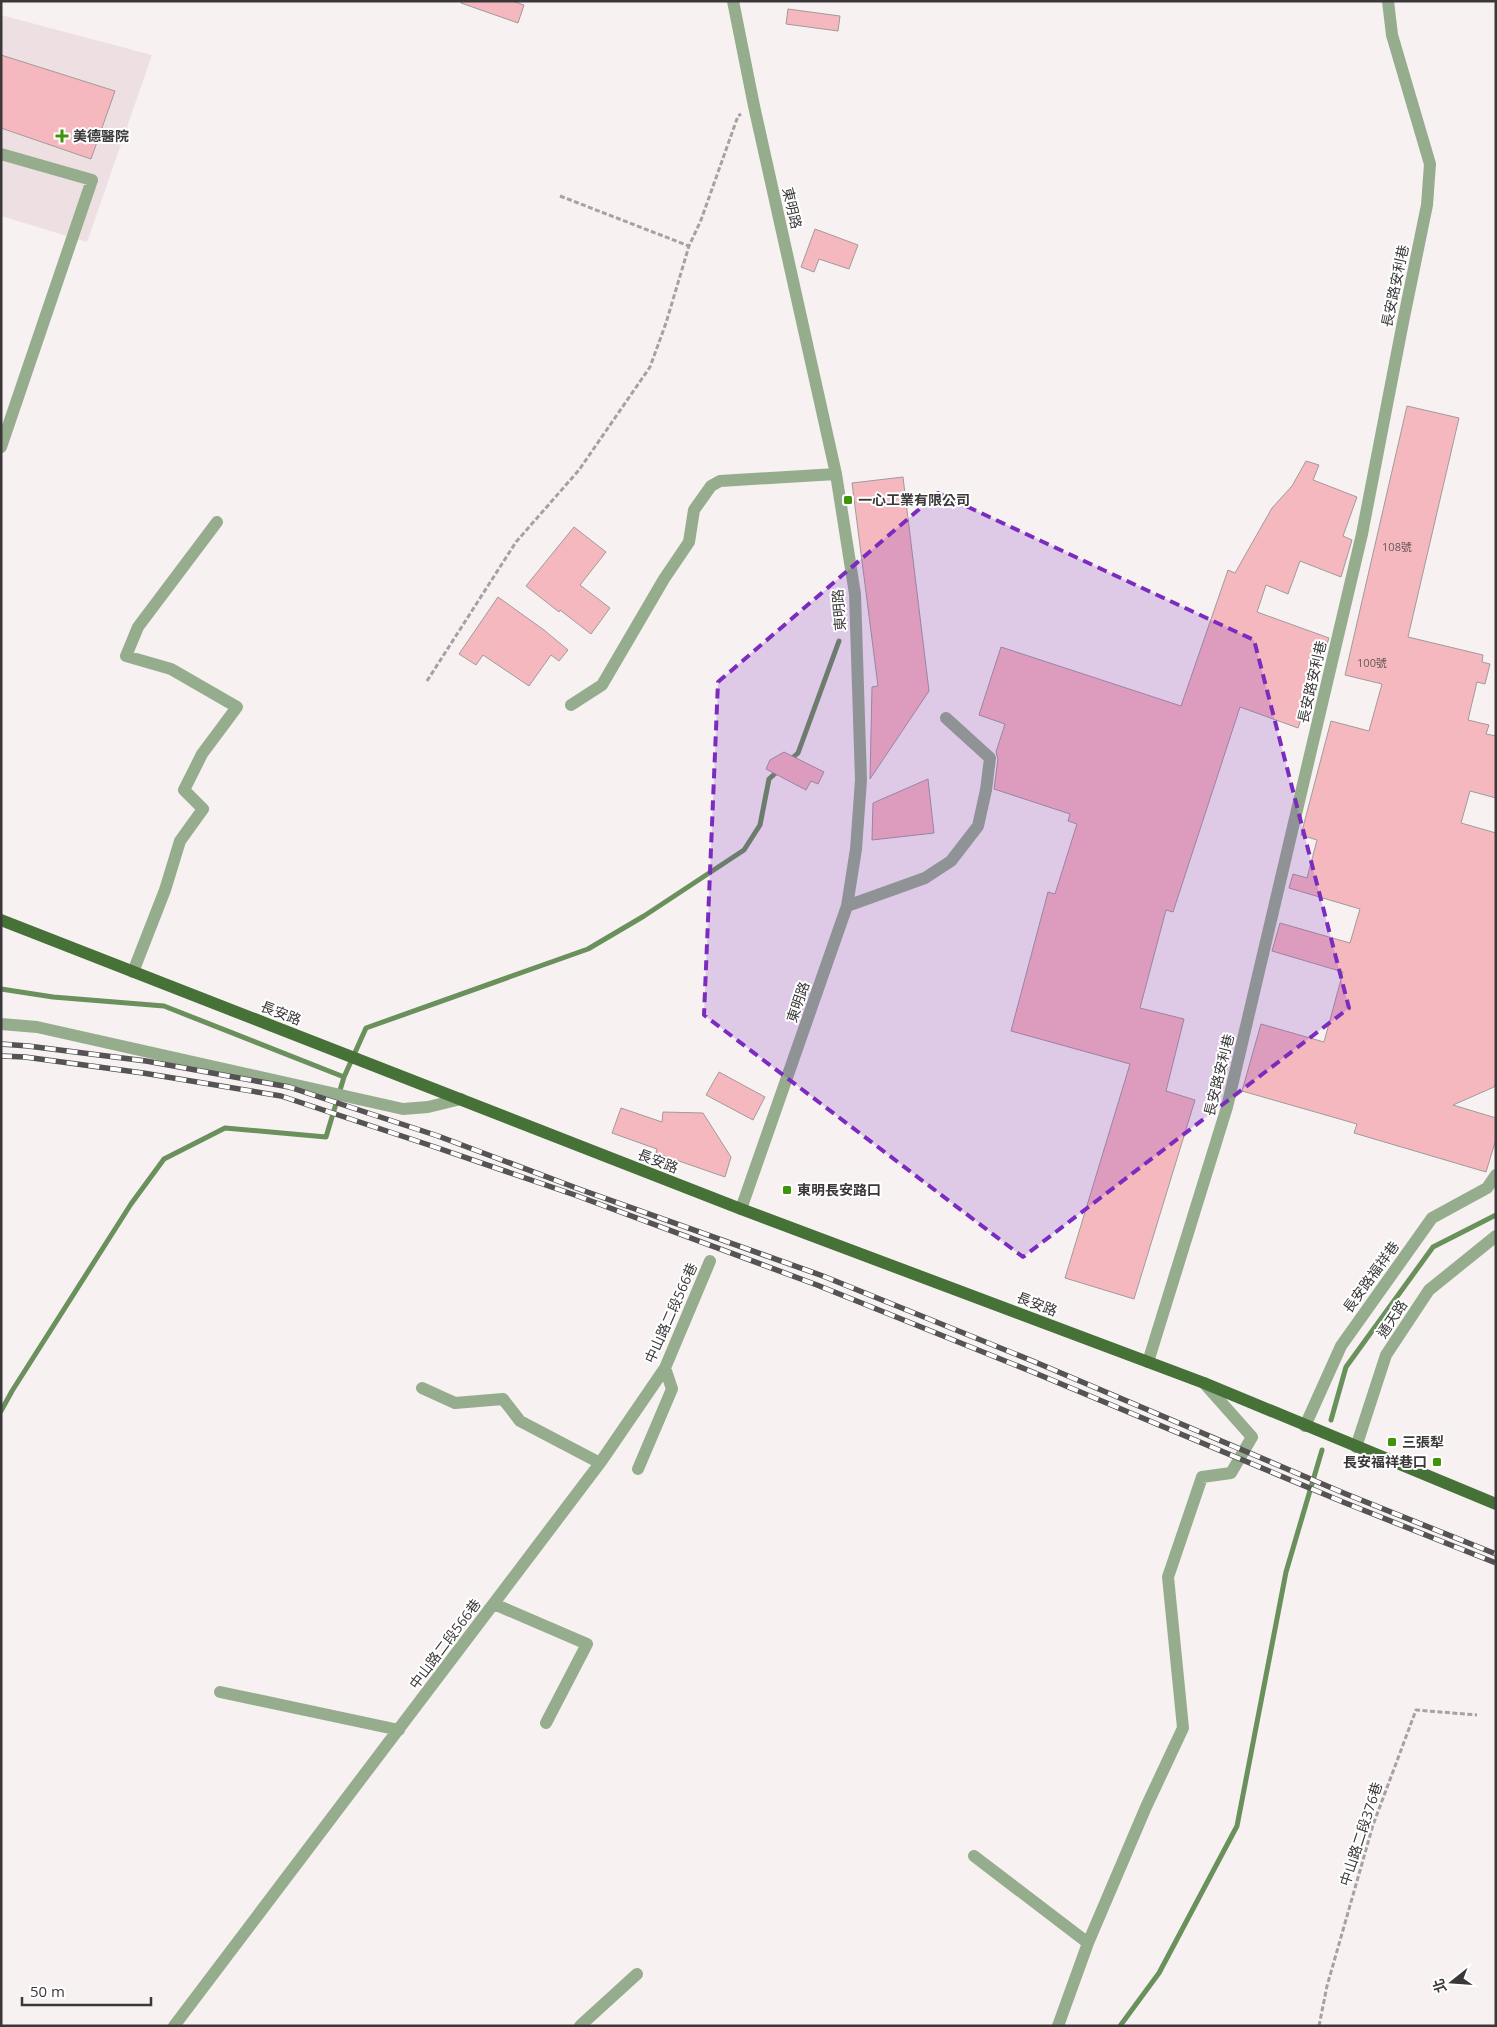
<svg xmlns="http://www.w3.org/2000/svg" width="1497" height="2027" font-family="'Open Sans','Noto Sans TC',sans-serif">
  <rect width="100%" height="100%" fill="#f7f1f2"/>
  <path fill="#eee0e2" d="M 1,15 L 152,55 L 87,242 L 1,216 Z"/>
  <g fill="none" stroke-linecap="round" stroke-linejoin="round">
    <path stroke="#6a905c" stroke-width="5" d="M 789,761 L 798,753 L 839,641
      M 1,989 L 53,997 L 164,1006 L 344,1077 L 366,1028 L 588,949 L 644,916 L 744,850 L 760,825 L 769,779 L 779,770
      M 1,1411 L 12,1391 L 131,1204 L 164,1159 L 225,1128 L 326,1137 L 344,1077
      M 1331,1420 L 1346,1367 L 1433,1247 L 1496,1215
      M 1120,2026 L 1159,1973 L 1237,1826 L 1286,1572 L 1322,1450"/>
  </g>
  <path fill="#f5b8be" stroke="#a09a9b" d="M 461,1 L 512,1 L 524,5 L 518,23 L 461,3 Z
    M 788,9 L 840,16 L 838,31 L 786,24 Z
    M 1,55 L 115,91 L 91,159 L 1,128 Z
    M 815,229 L 858,245 L 849,269 L 819,259 L 814,272 L 801,267 Z
    M 1407,406 L 1459,418 L 1408,637 L 1483,655 L 1482,662 L 1490,664 L 1485,684 L 1477,682 L 1468,720 L 1489,725 L 1486,734 L 1496,736 L 1496,798 L 1470,791 L 1461,823 L 1496,833 L 1496,1082 L 1494,1087 L 1453,1105 L 1496,1118 L 1496,1139 L 1486,1172 L 1354,1133 L 1357,1124 L 1242,1091 L 1261,1024 L 1324,1042 L 1343,972 L 1272,951 L 1280,923 L 1350,943 L 1360,909 L 1289,888 L 1293,874 L 1307,878 L 1317,840 L 1301,835 L 1331,721 L 1369,731 L 1382,684 L 1345,675 Z
    M 1306,461 L 1319,465 L 1313,480 L 1357,497 L 1343,536 L 1352,540 L 1341,577 L 1300,561 L 1288,594 L 1266,585 L 1257,612 L 1329,638 L 1298,728 L 1240,707 L 1173,912 L 1166,910 L 1140,1008 L 1184,1019 L 1166,1091 L 1195,1100 L 1134,1299 L 1065,1278 L 1130,1064 L 1011,1031 L 1048,892 L 1055,894 L 1077,824 L 1068,821 L 1070,814 L 994,789 L 998,759 L 996,752 L 1005,724 L 979,715 L 1001,647 L 1181,706 L 1228,570 L 1235,573 L 1272,508 L 1292,486 Z
    M 903,477 L 929,691 L 870,779 L 872,687 L 878,686 L 852,483 Z
    M 574,527 L 606,552 L 580,585 L 610,608 L 591,634 L 560,610 L 559,612 L 526,586 Z
    M 498,597 L 544,630 L 568,650 L 559,661 L 551,655 L 529,686 L 483,655 L 476,665 L 459,654 Z
    M 784,752 L 824,772 L 818,784 L 811,781 L 806,790 L 766,769 L 770,760 Z
    M 928,779 L 934,833 L 872,840 L 873,803 Z
    M 719,1072 L 765,1097 L 753,1120 L 706,1095 Z
    M 621,1108 L 662,1122 L 663,1112 L 703,1113 L 731,1157 L 725,1177 L 656,1153 L 657,1149 L 612,1133 Z"/>
  <g fill="none" stroke-linecap="round" stroke-linejoin="round">
    <path stroke="#a6a1a2" stroke-width="3" stroke-dasharray="5 2.5" stroke-linecap="butt" d="M 560,196 L 689,246
      M 427,681 L 516,542 L 579,470 L 650,367 L 666,323 L 689,246 L 701,220 L 738,116 L 741,114
      M 1319,2026 L 1327,1986 L 1373,1825 L 1416,1710 L 1477,1715"/>
    <path stroke="#95ad8d" stroke-width="12" d="M 733,1 L 754,106 L 836,474 L 855,594 L 861,780 L 856,849 L 847,906 L 741,1209
      M 1,154 L 92,180 L 1,447
      M 571,705 L 602,685 L 664,579 L 689,542 L 694,510 L 711,486 L 720,481 L 836,474
      M 847,906 L 925,878 L 951,861 L 978,826 L 986,790 L 990,758 L 946,718
      M 133,972 L 165,890 L 180,841 L 203,809 L 184,790 L 202,754 L 237,707 L 171,669 L 126,656 L 138,627 L 217,522
      M 1,1024 L 37,1027 L 403,1109 L 428,1107 L 461,1099
      M 1148,1362 L 1227,1107 L 1362,534 L 1403,322 L 1427,205 L 1430,164 L 1392,35 L 1388,1
      M 422,1388 L 455,1403 L 503,1399 L 520,1421 L 600,1463
      M 1305,1426 L 1341,1346 L 1432,1218 L 1487,1188 L 1496,1175
      M 1356,1447 L 1386,1355 L 1429,1290 L 1496,1236
      M 638,1469 L 672,1389 L 665,1368
      M 494,1604 L 587,1644 L 546,1723
      M 220,1692 L 399,1730
      M 974,1856 L 1088,1943
      M 174,2026 L 600,1463 L 665,1368 L 710,1261
      M 580,2026 L 637,1974
      M 1058,2026 L 1088,1943 L 1146,1807 L 1183,1728 L 1168,1577 L 1202,1477 L 1231,1473 L 1252,1437 L 1204,1383"/>
    <path stroke="#467137" stroke-width="12" d="M 1,920 L 741,1209 L 1204,1383 L 1496,1504"/>
    <g stroke="#555353" stroke-width="5.5">
      <path id="rail" d="M 1,1044 L 28,1046 L 146,1061 L 289,1087 L 438,1136 L 579,1189 L 823,1276 L 1035,1362 L 1346,1494 L 1496,1554
        M 1,1056 L 25,1057 L 143,1073 L 281,1096 L 429,1145 L 575,1195 L 817,1285 L 1035,1373 L 1343,1502 L 1496,1563"/>
    </g>
    <use href="#rail" stroke="#fff" stroke-width="4" stroke-dasharray="11" stroke-linecap="butt"/>
  </g>
  <path fill="#7b2cbf" fill-opacity="0.2" stroke="#7b2cbf" stroke-width="4" stroke-dasharray="10 6" stroke-linejoin="round" d="M 938,493 L 1254,640 L 1349,1008 L 1023,1257 L 704,1015 L 718,682 Z"/>
  <g fill="#3e9509" stroke="#fff" stroke-width="2">
    <path d="M59.5 128.5h5v5h5v5h-5v5h-5v-5h-5v-5h5z"/>
    <rect x="843" y="495" width="10" height="10" rx="2.5"/>
    <rect x="782" y="1185" width="10" height="10" rx="2.5"/>
    <rect x="1387" y="1437" width="10" height="10" rx="2.5"/>
    <rect x="1432" y="1457" width="10" height="10" rx="2.5"/>
  </g>
  <g text-anchor="middle" stroke-width="4" stroke-linejoin="round" paint-order="stroke">
    <g font-size="11" fill="#69585a">
      <text x="1397" y="551">108號</text>
      <text x="1372" y="667">100號</text>
    </g>
    <g font-size="14" font-weight="bold" fill="#3a3838" stroke="#fff" text-anchor="start">
      <text x="73" y="141">美德醫院</text>
      <text x="858" y="505">一心工業有限公司</text>
      <text x="797" y="1195">東明長安路口</text>
      <text x="1402" y="1447">三張犁</text>
      <text x="1427" y="1467" text-anchor="end">長安福祥巷口</text>
    </g>
    <g font-size="14" fill="#3a3838" stroke="#fff">
      <text transform="translate(792 208) rotate(77)" y="5">東明路</text>
      <text transform="translate(1395 286) rotate(-78)" y="5">長安路安利巷</text>
      <text transform="translate(839 610) rotate(-94)" y="5">東明路</text>
      <text transform="translate(1312 682) rotate(-77)" y="5">長安路安利巷</text>
      <text transform="translate(798 1002) rotate(-71)" y="5">東明路</text>
      <text transform="translate(281 1013) rotate(21)" y="5">長安路</text>
      <text transform="translate(1219 1075) rotate(-76)" y="5">長安路安利巷</text>
      <text transform="translate(658 1161) rotate(21)" y="5">長安路</text>
      <text transform="translate(1371 1277) rotate(-54)" y="5">長安路福祥巷</text>
      <text transform="translate(1037 1304) rotate(21)" y="5">長安路</text>
      <text transform="translate(671 1313) rotate(-66)" y="5">中山路二段566巷</text>
      <text transform="translate(1392 1319) rotate(-56)" y="5">通天路</text>
      <text transform="translate(445 1644) rotate(-53)" y="5">中山路二段566巷</text>
      <text transform="translate(1361 1834) rotate(-72)" y="5">中山路二段376巷</text>
    </g>
  </g>
  <rect width="1497" height="2027" fill="none" stroke="#3a3838" stroke-width="5"/>
  <g transform="translate(1452 1982) rotate(253)" stroke="#ffffff" stroke-width="4" paint-order="stroke">
  <path d="M0-4L9 19L0 12L-9 19Z" fill="#3a3838"/>
  <text y="-8" font-size="14" font-weight="bold" text-anchor="middle" fill="#3a3838">北</text>
  </g>
  <path d="M22 1997v8h129v-8" fill="none" stroke="#3a3838" stroke-width="2.5"/>
  <text x="30" y="1997" font-size="15" fill="#3a3838" stroke="#ffffff" stroke-width="4" paint-order="stroke">50 m</text>
</svg>
